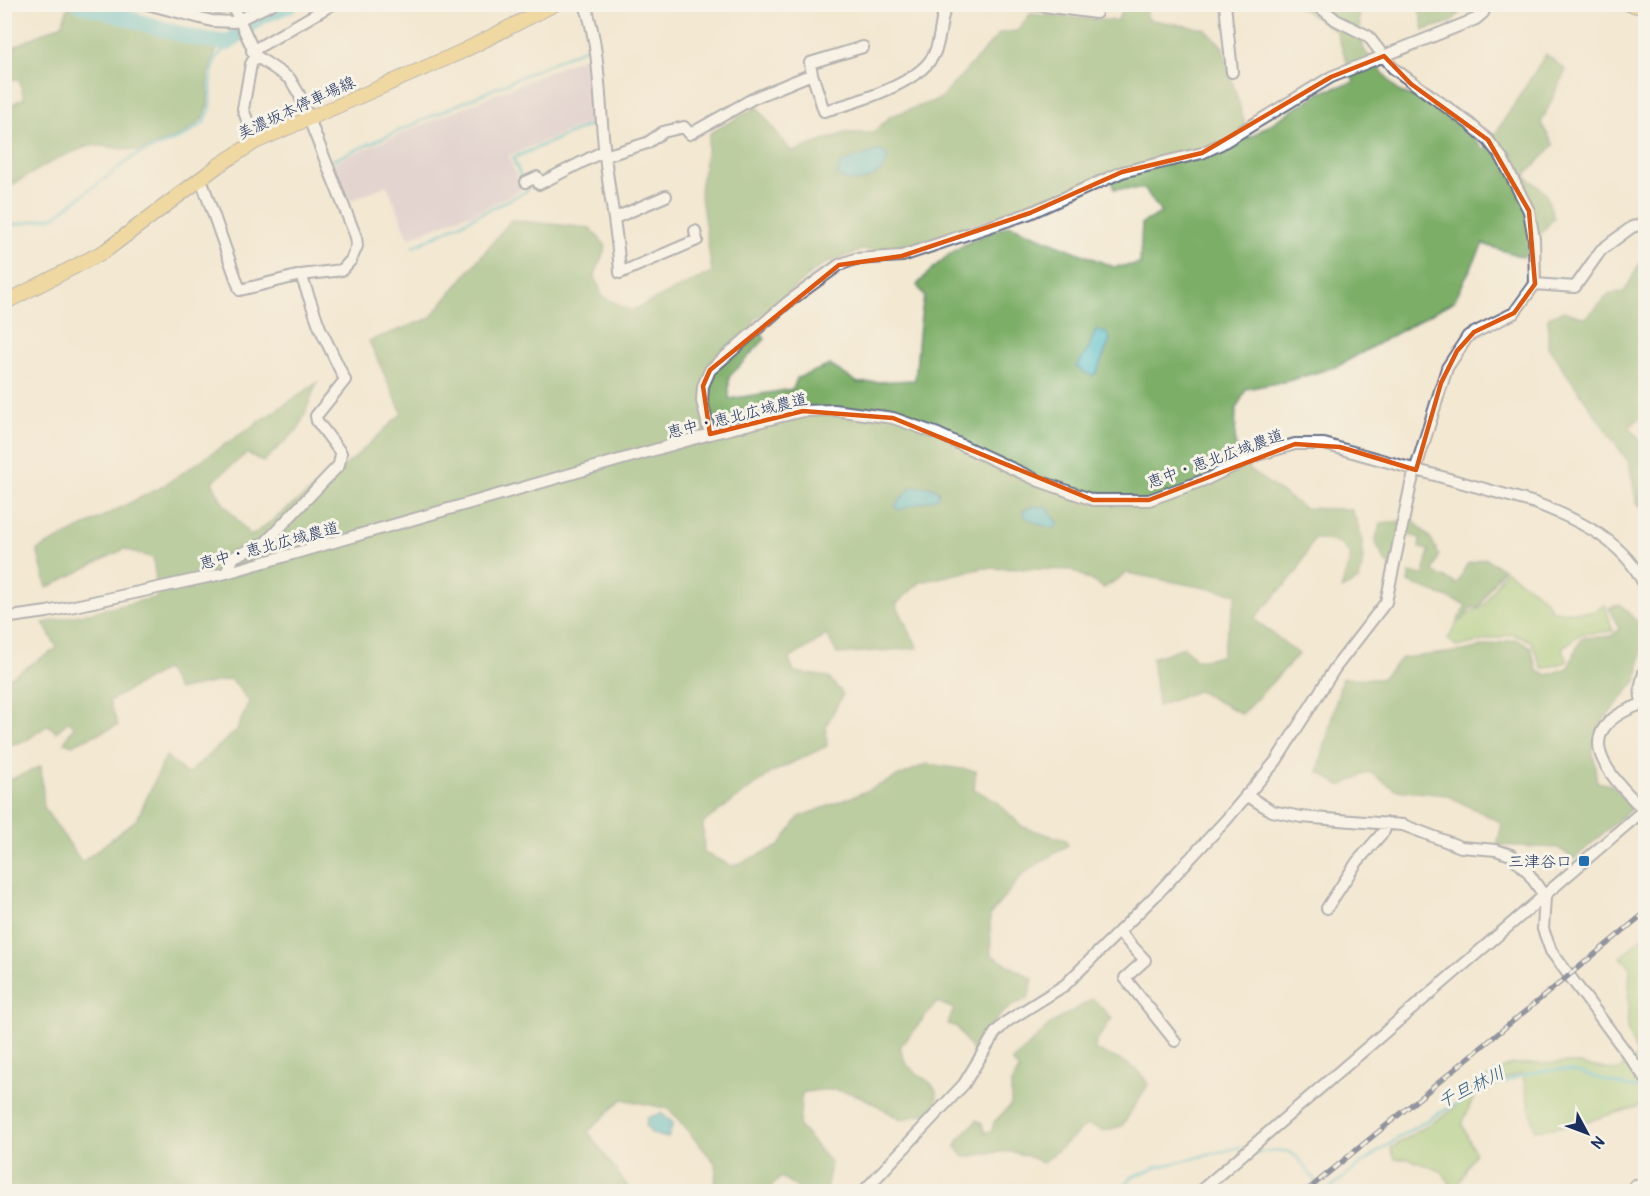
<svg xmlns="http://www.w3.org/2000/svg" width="1650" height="1196" font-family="Pangolin,'Klee One',sans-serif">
  <rect width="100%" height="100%" fill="#f7f3e8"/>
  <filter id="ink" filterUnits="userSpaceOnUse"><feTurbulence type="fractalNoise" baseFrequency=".0167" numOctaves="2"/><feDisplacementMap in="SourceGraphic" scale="12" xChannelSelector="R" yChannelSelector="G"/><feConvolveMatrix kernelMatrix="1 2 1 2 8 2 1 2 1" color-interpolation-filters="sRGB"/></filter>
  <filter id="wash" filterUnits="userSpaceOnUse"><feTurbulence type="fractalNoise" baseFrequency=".008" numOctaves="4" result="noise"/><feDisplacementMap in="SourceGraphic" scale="24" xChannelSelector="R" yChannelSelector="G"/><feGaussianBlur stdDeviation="1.35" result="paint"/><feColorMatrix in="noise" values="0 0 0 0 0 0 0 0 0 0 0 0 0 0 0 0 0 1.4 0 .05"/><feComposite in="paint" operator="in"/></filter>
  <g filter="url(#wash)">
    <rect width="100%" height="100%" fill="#f3e8d2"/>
    <path fill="#d0bdcd" d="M 584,57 L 593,121 L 508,156 L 522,189 L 470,216 L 468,214 L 409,238 L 387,185 L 350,201 L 334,162 Z"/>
    <path fill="#9cca78" stroke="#5c7c6b" stroke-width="1.5" d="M 1505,570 L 1544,598 L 1552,611 L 1592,612 L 1605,605 L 1613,631 L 1580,634 L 1562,648 L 1567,662 L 1542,669 L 1532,642 L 1513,634 L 1457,647 L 1448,639 L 1456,624 L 1471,612 L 1483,607 Z
      M 1645,934 L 1645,1101 L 1637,1107 L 1573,1125 L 1535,1130 L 1522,1073 L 1490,1084 L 1476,1092 L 1462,1124 L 1475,1153 L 1455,1190 L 1441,1171 L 1409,1159 L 1395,1159 L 1391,1148 L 1451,1111 L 1475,1084 L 1511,1064 L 1574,1063 L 1617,1071 L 1638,1056 L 1627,1030 L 1630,967 L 1621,957 Z"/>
    <path fill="#7dae68" stroke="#4c6e63" stroke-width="1.5" fill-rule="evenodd" d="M 1125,4 L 1147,5 L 1147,19 L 1205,29 L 1222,46 L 1249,138 L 1321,92 L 1354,82 L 1336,31 L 1296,5 L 1360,5 L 1359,21 L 1364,50 L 1398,91 L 1449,112 L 1485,150 L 1546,54 L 1566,70 L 1541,123 L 1554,145 L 1525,176 L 1545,192 L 1554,217 L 1523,257 L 1483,244 L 1454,301 L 1338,366 L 1288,381 L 1246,389 L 1236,410 L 1235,444 L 1251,471 L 1304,508 L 1351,509 C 1363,531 1366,556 1359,580 L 1341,589 L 1351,555 L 1340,543 L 1314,538 L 1297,572 L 1254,619 L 1299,654 L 1242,714 L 1198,691 L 1158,706 L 1152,658 L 1184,647 L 1196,660 L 1221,656 L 1237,594 L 1127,573 L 1104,588 L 1072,570 L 984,568 L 921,582 L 896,604 L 918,648 L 837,654 L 827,635 L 789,659 L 794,672 L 828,677 L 843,694 L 826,726 L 827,746 L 773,772 L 703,823 L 704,853 L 733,866 L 779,846 L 799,817 L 857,795 L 926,764 L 976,771 L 974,789 L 996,801 L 1023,827 L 1066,840 L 1068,845 L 1024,873 L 990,915 L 991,955 L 1033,979 L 1028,999 C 1002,1006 986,1030 974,1054 L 957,1027 L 947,1024 L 954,1009 L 937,1002 L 900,1047 C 902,1051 903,1057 905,1061 C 916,1082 948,1078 933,1111 L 901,1120 C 865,1098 846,1083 802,1093 L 799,1126 L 831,1163 L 826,1191 L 802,1191 L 781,1177 L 768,1191 L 715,1191 L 716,1164 L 669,1109 L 622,1099 L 588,1132 L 631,1191 L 5,1191 L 5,782 L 41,766 L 44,808 L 82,862 L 137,819 L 166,756 L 187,774 L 237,730 L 249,701 L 231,679 L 178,690 L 166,669 L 109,701 L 118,725 L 72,745 L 64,742 L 74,727 L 69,721 L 56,732 L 48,725 L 27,740 L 5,747 L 4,677 L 8,679 L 57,648 L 43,623 L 158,597 L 153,558 L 124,549 L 47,588 L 37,550 L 161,487 L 317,383 L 299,428 L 263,462 L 247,453 L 212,482 L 223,503 L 251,536 L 352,460 L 402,413 L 369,341 L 430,318 L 511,220 L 590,228 L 606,246 L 595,275 L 602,296 L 631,311 L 712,272 L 700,190 L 710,133 L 757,107 L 792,152 L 845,133 L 872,133 L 891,116 L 940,99 L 1000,33 L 1017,31 L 1030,14 L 1117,21 ZM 1109,176 L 1114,189 L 1145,189 L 1161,213 L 1142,223 L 1140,264 L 1114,267 L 1010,225 C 968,240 947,251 917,285 L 925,297 C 920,305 917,364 915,380 L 858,383 L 830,365 L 797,378 L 793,389 L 729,399 L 729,377 L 765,339 L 753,321 L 822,265 L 862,250 L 901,250 Z
      M 69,5 L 218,46 L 208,75 L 208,105 L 202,119 L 183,135 L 141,151 L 91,145 L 58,158 L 5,189 L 5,108 L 24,98 L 19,79 L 5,80 L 5,51 L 62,24 Z
      M 1418,5 L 1418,4 L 1467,5 L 1451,22 L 1424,30 Z
      M 1644,256 L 1645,288 L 1640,297 L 1646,305 L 1645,413 L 1630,427 L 1645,447 L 1645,511 L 1637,503 L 1629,463 L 1548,347 L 1548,317 L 1564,311 L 1586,318 L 1610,293 L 1624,292 Z
      M 1413,520 L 1431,539 L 1439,555 L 1433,572 L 1457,584 L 1467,564 L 1485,558 L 1503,569 L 1488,590 L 1480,607 L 1470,608 L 1463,620 L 1458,620 L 1466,605 L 1408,582 L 1410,573 L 1424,575 L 1429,550 L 1419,548 L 1420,538 L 1400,532 L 1393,565 L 1386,563 L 1375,541 L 1381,523 Z
      M 1620,604 L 1645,630 L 1637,680 L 1603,721 L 1592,744 L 1597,782 L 1612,785 L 1632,808 L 1574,859 L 1558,848 L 1497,845 L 1502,823 L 1446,795 L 1396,790 L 1369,772 L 1341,786 L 1318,772 L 1342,678 L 1381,679 L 1402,658 L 1463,651 L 1516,639 L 1531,647 L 1537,671 L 1547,675 L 1568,668 L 1581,638 L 1612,636 L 1619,629 L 1609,608 Z
      M 1093,999 L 1112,1018 L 1096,1042 L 1095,1050 C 1115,1058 1139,1064 1148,1085 L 1122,1126 L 1103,1131 L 1087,1125 L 1043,1163 C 1010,1146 999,1152 964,1157 L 956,1147 L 958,1140 L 977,1120 L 982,1124 L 985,1133 L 992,1131 L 994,1122 L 1011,1105 L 1011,1084 L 1019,1070 L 1012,1061 L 1053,1022 Z"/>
    <path fill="#51bdcb" stroke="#367694" stroke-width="1.5" d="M 880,150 L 888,156 C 886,178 853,189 837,175 L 841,163 Z
      M 1096,330 L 1108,334 L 1110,340 L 1096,373 L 1092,376 L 1076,367 L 1088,350 Z
      M 930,486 L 939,491 L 937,498 L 898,510 L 895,506 L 911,487 Z
      M 1033,506 L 1047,507 L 1059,524 L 1056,528 C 1044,527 1032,522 1023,515 L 1023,511 Z
      M 661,1113 L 673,1123 L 668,1138 L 652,1134 L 646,1126 L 647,1118 Z"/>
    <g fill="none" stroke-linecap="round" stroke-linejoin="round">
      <path stroke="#51bdcb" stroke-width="3" d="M 333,160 L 588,47 L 597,122 L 513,158 L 527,191 L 413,247
        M 4,227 L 54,217 L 134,156 L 185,136 L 204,122 L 211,107 L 211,77 L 216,59 L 228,43
        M 1256,1153 C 1305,1143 1295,1163 1325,1192
        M 1119,1192 L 1132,1177 L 1158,1167 L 1240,1147
        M 1326,1192 C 1371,1151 1502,1065 1563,1070 C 1590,1071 1615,1088 1642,1088 L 1646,1085"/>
      <path stroke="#51bdcb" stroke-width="16" d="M 79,4 L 194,38 L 228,43 L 260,17 L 291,4"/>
    </g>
  </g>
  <g filter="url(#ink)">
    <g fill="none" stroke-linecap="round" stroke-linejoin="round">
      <g stroke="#677087" stroke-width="14">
        <path id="minor" d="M 147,4 L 212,21 L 234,22 L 272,4
          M 585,4 C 601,50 599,107 605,155 C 609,195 618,233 620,273 L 697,240 L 695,231
          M 1029,4 L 1096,13 L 1096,4
          M 1225,4 L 1232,72
          M 252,51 L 333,4
          M 812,74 L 810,63 L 863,47
          M 255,142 L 243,109 L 251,64 L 256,56
          M 605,156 L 647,143 L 663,132 L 684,127 L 690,134 L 754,98 L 812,74 L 824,111 C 854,103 920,84 934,54 C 942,38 939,19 947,4
          M 201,179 L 240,290 L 301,275 L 342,270 L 351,260 L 357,246 L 356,237 L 299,94 L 290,79 L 256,56 L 232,4
          M 526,182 L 537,177 L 539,184 L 604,151
          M 615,218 L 666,196
          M 1535,284 L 1575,287 L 1601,250 L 1632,227 L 1646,223
          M 710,434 L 702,401 L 703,386 L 710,370 L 788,302 L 839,265 L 855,259 L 902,256 L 1030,213 L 1122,172 L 1202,153 L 1221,144 L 1331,77 L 1476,19 L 1483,13 L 1487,4
          M 226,573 L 234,557 L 266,542 L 339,465 L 341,453 L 317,421 L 316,416 L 345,380 L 320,328 L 301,275
          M 4,618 L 47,612 L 226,573 L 710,434 L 803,411 L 834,410 L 893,418 L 938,434 L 1039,481 L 1093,500 L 1149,500 L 1207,479 L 1257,455 L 1295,444 L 1324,444 L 1535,503 C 1579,520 1627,542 1646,589
          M 1646,666 C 1642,679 1636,697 1646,708
          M 1642,704 C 1567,730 1605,772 1644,810
          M 1246,795 L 1272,811 L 1301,817 L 1403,825 L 1461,847 L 1496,850 L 1511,855 L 1527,871 L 1545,897 L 1543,929 L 1551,951 L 1646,1079
          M 1327,908 L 1357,862 L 1384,831 L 1386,823
          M 1119,932 L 1145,960 L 1125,978 L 1175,1041
          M 863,1192 L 964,1084 L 995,1033 L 1006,1022 L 1065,985 L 1157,894 L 1226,820 L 1276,761 L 1335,668 L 1386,602 L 1411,484 L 1447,368 L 1468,336 L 1514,313 L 1535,284 L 1534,239 L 1529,211 L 1502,158 L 1488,140 L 1470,124 L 1393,68 L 1368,36 L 1336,20 L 1316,4
          M 1199,1192 L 1646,808
          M 1631,1192 L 1635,1185 L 1644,1192"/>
      </g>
      <g stroke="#677087" stroke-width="16">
        <path id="major" d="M 1629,4 L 1646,8
          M 4,303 L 105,251 L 219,165 L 255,142 L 461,52 L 555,4"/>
      </g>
      <use href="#minor" stroke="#fff" stroke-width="10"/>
      <use href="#major" stroke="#ecc569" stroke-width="14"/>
      <g stroke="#1b2f5e" stroke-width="5">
        <path id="rail" d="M 1305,1192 L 1646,912"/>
      </g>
      <use href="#rail" stroke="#f7f3e8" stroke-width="3" stroke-dasharray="9" stroke-linecap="butt"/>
    </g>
  </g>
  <path d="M0 0H1650V1196H0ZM 1384,56 L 1411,84 L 1488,140 L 1529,211 L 1535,284 L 1514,313 L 1474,332 L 1457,351 L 1441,383 L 1416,470 L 1340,447 L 1295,444 L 1149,500 L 1093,500 L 893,418 L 803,411 L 710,434 L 703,386 L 710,370 L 839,265 L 902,256 L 1030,213 L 1122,172 L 1202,153 L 1331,77 Z" fill="#f3e8d2" fill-opacity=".55" fill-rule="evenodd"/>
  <path fill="none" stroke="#de5710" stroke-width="4.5" stroke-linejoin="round" d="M 1384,56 L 1411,84 L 1488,140 L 1529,211 L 1535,284 L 1514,313 L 1474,332 L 1457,351 L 1441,383 L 1416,470 L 1340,447 L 1295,444 L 1149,500 L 1093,500 L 893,418 L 803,411 L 710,434 L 703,386 L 710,370 L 839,265 L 902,256 L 1030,213 L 1122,172 L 1202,153 L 1331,77 Z"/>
  <rect fill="#1f6fb2" stroke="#f7f3e8" stroke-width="2" x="1578" y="855" width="12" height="12" rx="3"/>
  <g text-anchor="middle" stroke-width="6" stroke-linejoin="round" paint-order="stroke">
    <g font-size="16" fill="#1b2f5e" stroke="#f7f3e8">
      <text transform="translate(296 107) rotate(-25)" y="6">美濃坂本停車場線</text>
      <text transform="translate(737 415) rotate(-14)" y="6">恵中・恵北広域農道</text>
      <text transform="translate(1215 458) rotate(-20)" y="6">恵中・恵北広域農道</text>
      <text transform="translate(269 545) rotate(-15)" y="6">恵中・恵北広域農道</text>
    </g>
    <g font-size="16" fill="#1b2f5e" stroke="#f7f3e8" text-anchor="end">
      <text x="1572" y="867">三津谷口</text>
    </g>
    <g font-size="18" font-style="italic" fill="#2b5a7f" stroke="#f7f3e8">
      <text transform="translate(1471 1087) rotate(-26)" y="6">千旦林川</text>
    </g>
  </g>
  <rect width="1650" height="1196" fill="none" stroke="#f7f3e8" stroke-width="24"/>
  <g transform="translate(1587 1133) rotate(131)" stroke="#f7f3e8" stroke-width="4.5" paint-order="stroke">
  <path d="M0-4.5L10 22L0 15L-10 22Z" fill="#1b2f5e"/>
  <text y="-9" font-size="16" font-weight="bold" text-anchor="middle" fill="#1b2f5e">N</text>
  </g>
</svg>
